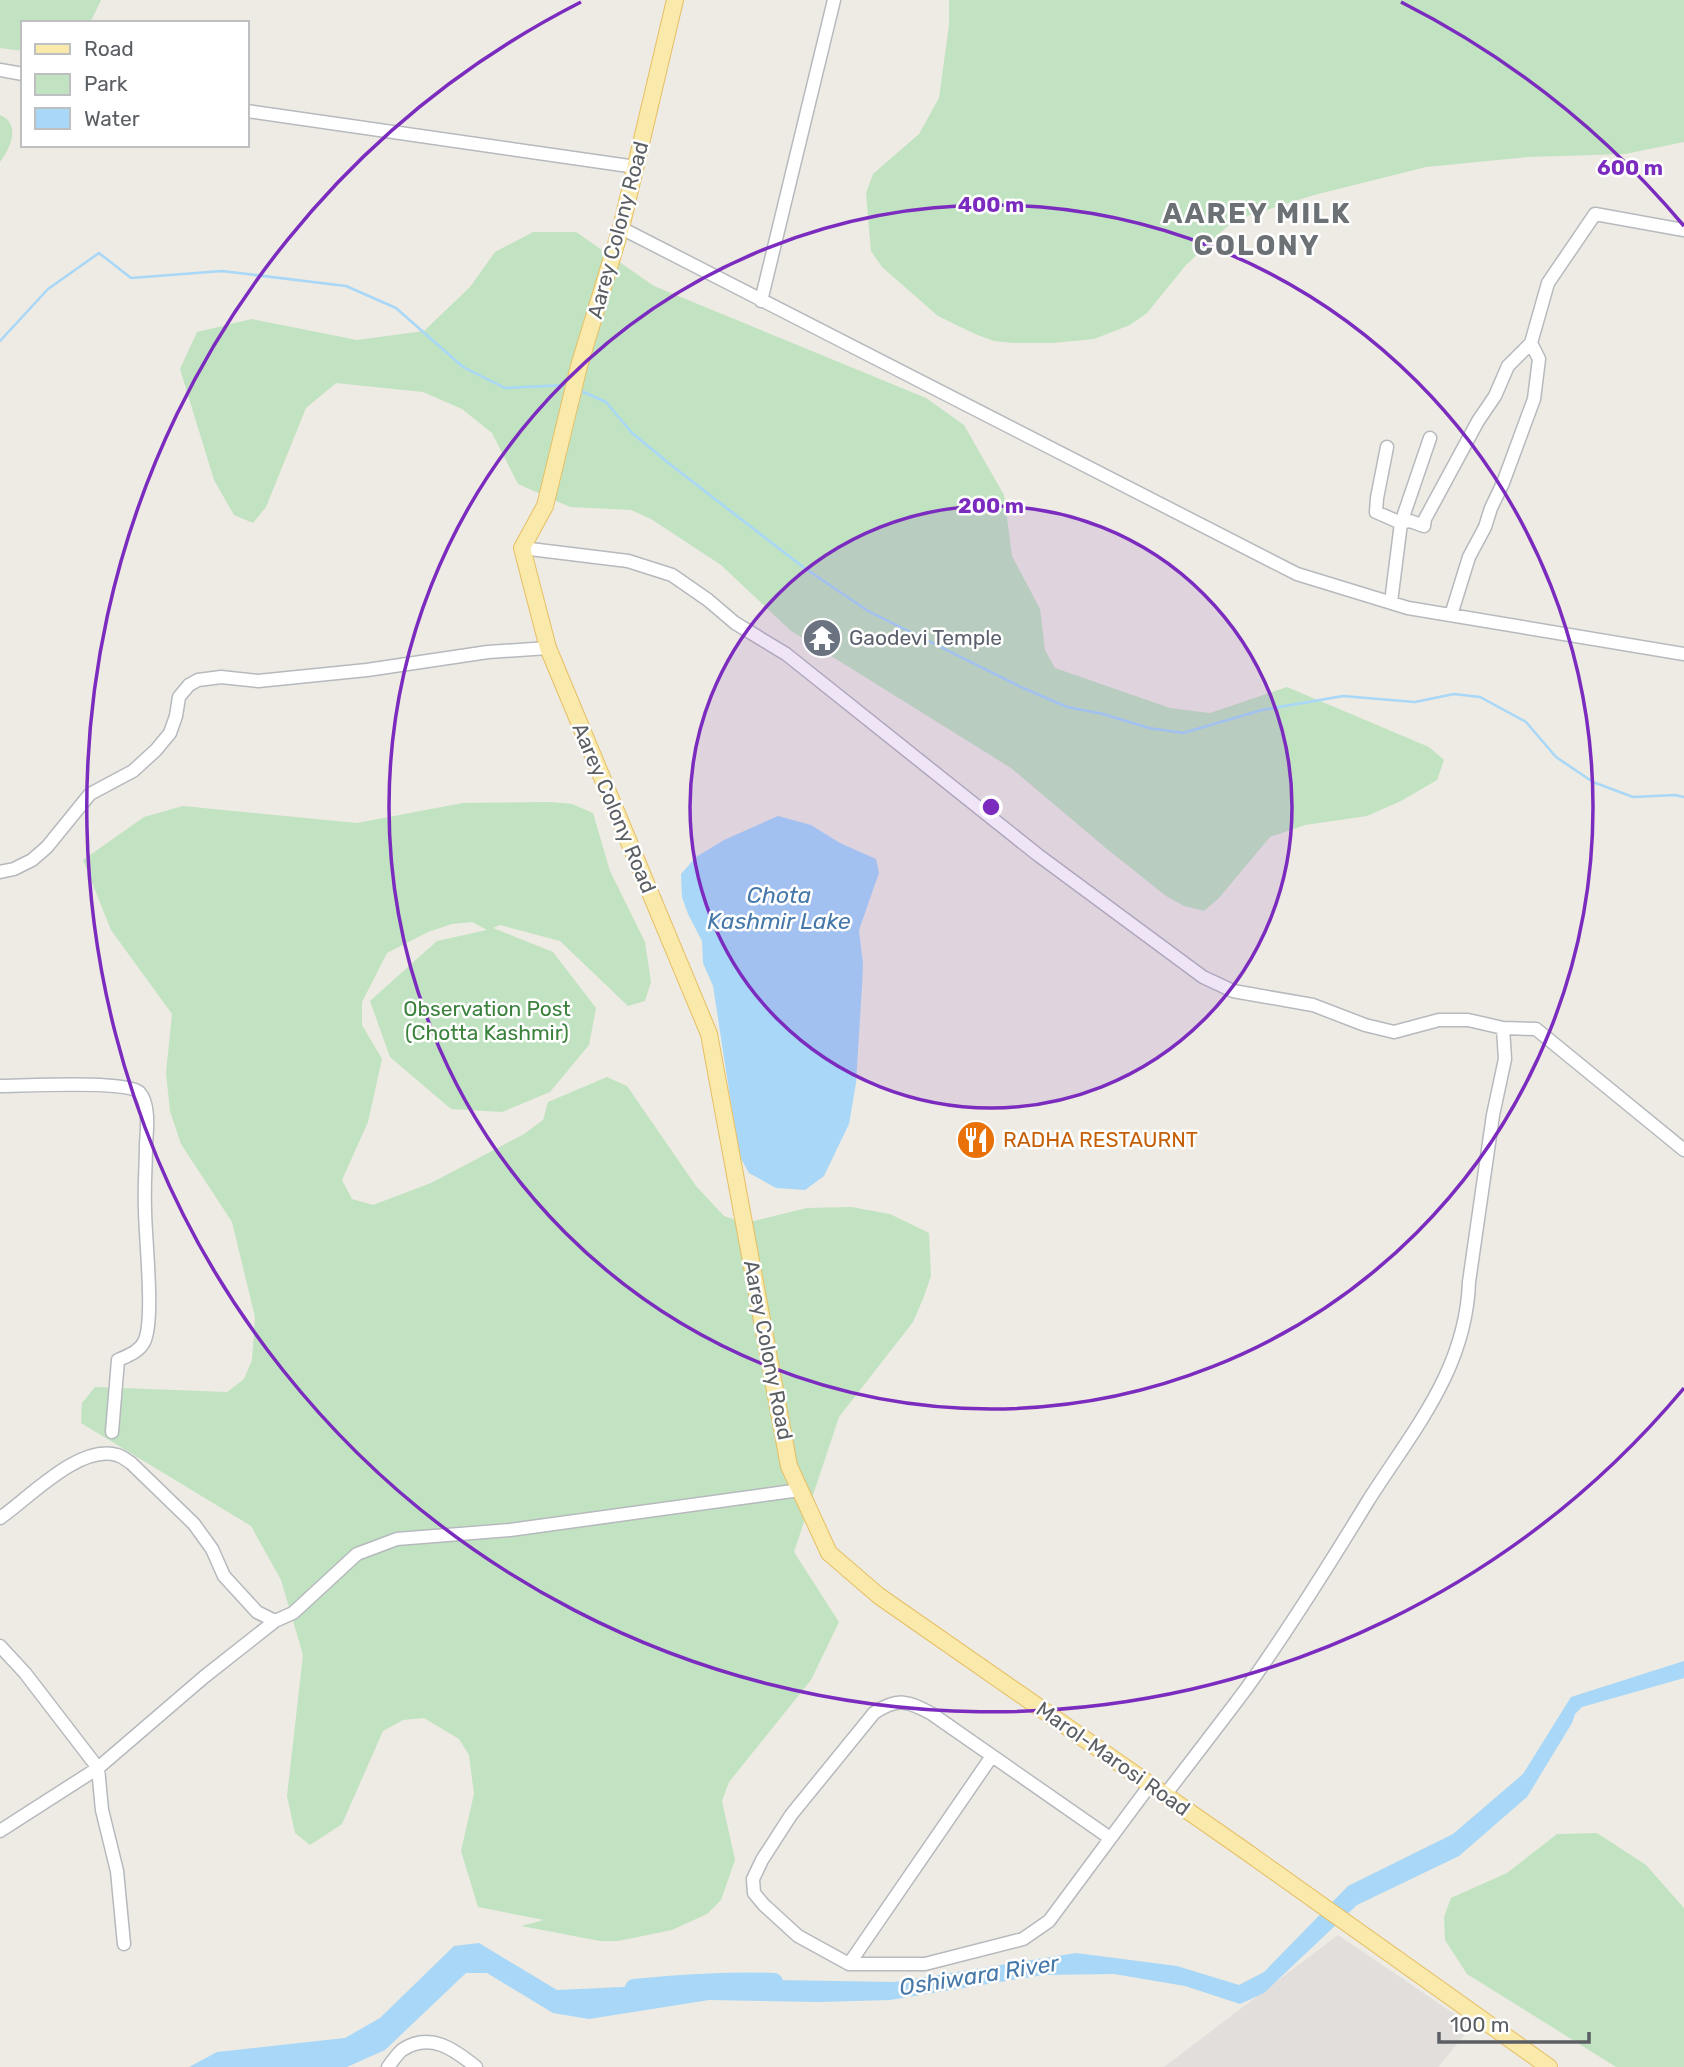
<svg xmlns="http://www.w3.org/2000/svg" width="1684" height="2067" font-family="Rubik,sans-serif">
  <rect width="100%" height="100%" fill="#edebe3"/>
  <path fill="#e1dedb" d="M 1338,1935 L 1472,2026 L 1438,2067 L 1164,2067 Z"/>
  <path fill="#c2e3c1" d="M 0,0 L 101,0 L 90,23 L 23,23 L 23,51 L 0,48 Z
    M 949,0 L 1684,0 L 1684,142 L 1625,154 L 1528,157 L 1426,167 L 1314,195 L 1234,220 L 1186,265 L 1147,313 L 1130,325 L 1094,339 L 1053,343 L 1012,343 L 994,341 L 975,334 L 938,316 L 882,267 L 871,251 L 866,193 L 873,174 L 919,134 L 939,98 L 949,25 Z
    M 0,115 C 21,124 11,148 0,162 Z
    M 533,232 L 576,232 L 654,286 L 926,398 L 964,425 L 1004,495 L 1012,556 L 1040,609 L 1045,650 L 1055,668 L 1170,708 L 1210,713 L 1287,687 L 1429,747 L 1444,760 L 1437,780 L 1401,801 L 1367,816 L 1305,825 L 1270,837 L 1219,898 L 1204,911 L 1184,906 L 1166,896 L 1107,849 L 1011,768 L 791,631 L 721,565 L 651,519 L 631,510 L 570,507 L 518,484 L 492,433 L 462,409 L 423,392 L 336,383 L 306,408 L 266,507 L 253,523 L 234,515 L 214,480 L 180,369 L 197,332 L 252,319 L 357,340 L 424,331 L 470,287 L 495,252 Z
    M 551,802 L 572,804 L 593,813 L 610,871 L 645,942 L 651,982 L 645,1001 L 628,1006 L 560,941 L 500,925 L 493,928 L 553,952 L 596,1008 L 589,1045 L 550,1092 L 502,1112 L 451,1109 L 390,1057 L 370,1001 L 437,941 L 487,930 L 472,922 L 452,924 L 428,932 L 387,953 L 362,1002 L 362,1025 L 382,1059 L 368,1122 L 342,1180 L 352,1199 L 373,1205 L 431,1183 L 524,1134 L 543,1120 L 548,1102 L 607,1077 L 627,1086 L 696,1186 L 724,1216 L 745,1223 L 807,1208 L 851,1207 L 890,1214 L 929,1233 L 931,1276 L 923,1299 L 913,1322 L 839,1417 L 794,1552 L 839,1622 L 811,1680 L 729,1782 L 722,1801 L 735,1860 L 721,1900 L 707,1914 L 672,1930 L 618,1941 L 600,1941 L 521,1926 L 544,1920 L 478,1907 L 461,1851 L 474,1794 L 469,1755 L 459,1739 L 424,1718 L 403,1720 L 383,1731 L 342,1824 L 310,1845 L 295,1833 L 287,1796 L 303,1655 L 281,1580 L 251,1526 L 81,1423 L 82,1403 L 95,1387 L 227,1392 L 244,1379 L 252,1360 L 255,1317 L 232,1222 L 181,1144 L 170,1111 L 166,1073 L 172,1014 L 111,930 L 83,860 L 144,817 L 183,806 L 357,823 L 463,803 Z
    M 1597,1833 L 1646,1865 L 1684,1908 L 1684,2067 L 1616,2067 L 1467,1974 L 1445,1940 L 1444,1917 L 1451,1898 L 1507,1873 L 1557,1834 Z"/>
  <path fill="#a8d7f8" d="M 778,816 L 811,825 L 840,843 L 876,859 L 879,873 L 859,930 L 863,964 L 862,986 L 856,1083 L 849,1124 L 824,1176 L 805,1190 L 776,1188 L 749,1173 L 739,1155 L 713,986 L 703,963 L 702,941 L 688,914 L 682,897 L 681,874 L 696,857 L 724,840 Z
    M 1684,1661 L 1684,1678 L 1582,1707 L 1575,1714 L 1572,1723 L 1527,1797 L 1459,1856 L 1357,1905 L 1264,1993 L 1240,2004 L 1185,1986 L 1114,1974 L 1043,1975 L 890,2000 L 819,2002 L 709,2000 L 589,2019 L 553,2013 L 487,1973 L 466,1973 L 385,2050 L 347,2067 L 189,2067 L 217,2052 L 345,2038 L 380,2018 L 454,1946 L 479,1943 L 557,1990 L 775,1980 L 894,1982 L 1076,1953 L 1177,1966 L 1239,1985 L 1264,1972 L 1348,1886 L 1453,1834 L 1523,1774 L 1571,1697 Z"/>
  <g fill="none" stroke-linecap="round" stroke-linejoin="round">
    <path stroke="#a8d7f8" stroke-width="2.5" d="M 0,341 L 48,289 L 99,253 L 131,278 L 222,271 L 346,286 L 396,308 L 463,367 L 505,388 L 568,385
      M 581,391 L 606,402 L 632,433 L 671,465 L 803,567 L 868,611 L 1023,688 L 1067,707 L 1103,714 L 1149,728 L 1183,733 L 1262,710 L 1343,696 L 1415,702 L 1454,694 L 1480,697 L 1526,722 L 1556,757 L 1593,782 L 1633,797 L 1675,795 L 1684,797"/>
    <path stroke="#a8d7f8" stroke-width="18" d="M 634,1988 C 681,1983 727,1980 774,1982"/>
    <g stroke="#b6b9bd" stroke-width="15">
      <path id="minor" d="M 0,70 L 23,74
        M 247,111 L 636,167
        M 621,228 L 1297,574 L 1408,608 L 1684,654
        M 761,301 L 834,0
        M 1531,343 L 1548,283 L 1595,214 L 1684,230
        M 1387,447 L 1377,498 L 1376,512 L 1401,523 L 1430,438
        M 522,548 L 628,561 L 672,575 L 708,600 L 735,623 L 786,654 L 1038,855 L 1203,977 L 1233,991 L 1313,1005 L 1365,1025 L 1394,1032 L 1439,1020 L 1468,1020 L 1503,1028 L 1536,1029 L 1684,1150
        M 1391,602 L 1401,523 L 1410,521 L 1424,526 L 1425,519 L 1478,421 L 1495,396 L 1508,366 L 1531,343 L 1539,359 L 1534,399 L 1503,483 L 1491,508 L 1485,527 L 1469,557 L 1451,615
        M 0,872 L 14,869 L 32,860 L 47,847 L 90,794 L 133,771 L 156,750 L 170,733 L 176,716 L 179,697 L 189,685 L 198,680 L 221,677 L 258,681 L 367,670 L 488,652 L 548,648
        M 0,1086 C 23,1086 125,1080 139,1092 C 150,1103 147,1130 146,1144 C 146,1165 144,1187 145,1209 C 145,1237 155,1321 144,1342 C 139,1352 127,1356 118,1360 L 112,1432
        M 0,1518 C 29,1498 79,1444 117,1455 C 122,1456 126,1460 131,1463 L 194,1524 L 212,1549 L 224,1576 L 257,1612 L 275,1621
        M 0,1646 L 25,1673 L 98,1768 L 102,1810 L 117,1871 L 124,1944
        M 1165,1795 C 1192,1760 1219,1725 1246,1689 C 1289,1629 1329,1565 1368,1501 C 1413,1430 1466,1370 1469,1282 L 1493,1115 L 1505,1059 L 1503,1028
        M 0,1831 L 98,1768 L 204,1677 L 275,1621 L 293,1613 L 357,1554 L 397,1539 L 510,1530 L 800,1490
        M 1110,1838 L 932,1714 C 908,1701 898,1697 874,1713 L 791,1815 L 762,1860 L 753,1879 L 754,1893 L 764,1905 L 798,1936 L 849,1964 L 925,1964 L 1023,1939 L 1049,1921 L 1150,1785
        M 849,1964 L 992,1756
        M 388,2067 C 392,2062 397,2054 402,2050 C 430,2031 455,2050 476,2067"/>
    </g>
    <g stroke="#e7be63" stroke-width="18">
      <path id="major" d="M 675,0 L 621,228 L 579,366 L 545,506 L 522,548 L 548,648 L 709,1034 L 789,1466 L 829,1553 L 879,1596 L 1244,1850 L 1549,2067"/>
    </g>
    <use href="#minor" stroke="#fff" stroke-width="12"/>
    <use href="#major" stroke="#f9eaac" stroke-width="16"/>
  </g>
  <circle cx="991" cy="807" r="301" fill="#7b2cbf" fill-opacity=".12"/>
  <g fill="none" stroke="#7b2cbf" stroke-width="3.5">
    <circle cx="991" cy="807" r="301"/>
    <circle cx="991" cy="807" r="602"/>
    <path d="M1684 1388A904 904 0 1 1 581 2M1401 2A904 904 0 0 1 1684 226"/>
  </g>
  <defs>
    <g id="temple-disc" transform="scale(2.0125)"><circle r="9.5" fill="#6b7280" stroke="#fff"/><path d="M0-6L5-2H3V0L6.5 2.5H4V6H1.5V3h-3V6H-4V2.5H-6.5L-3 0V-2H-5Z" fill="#fff"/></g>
    <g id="restaurant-disc" transform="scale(2.0125)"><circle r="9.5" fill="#e8710a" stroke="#fff"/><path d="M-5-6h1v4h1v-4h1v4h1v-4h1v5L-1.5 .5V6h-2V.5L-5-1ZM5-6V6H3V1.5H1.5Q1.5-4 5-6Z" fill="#fff"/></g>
  </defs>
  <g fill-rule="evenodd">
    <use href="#temple-disc" x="822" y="638"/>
    <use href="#restaurant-disc" x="976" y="1140"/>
  </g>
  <g text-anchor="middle" stroke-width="5" stroke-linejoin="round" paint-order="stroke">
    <g font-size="21" fill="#5b5f63" stroke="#fff">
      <text transform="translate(618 230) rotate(-75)" y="7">Aarey Colony Road</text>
      <text transform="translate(614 808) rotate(67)" y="7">Aarey Colony Road</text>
      <text transform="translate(768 1350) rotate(79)" y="7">Aarey Colony Road</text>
      <text transform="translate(1113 1759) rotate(35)" y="7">Marol-Marosi Road</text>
    </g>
    <g font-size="21" fill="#5b616d" stroke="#fff" text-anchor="start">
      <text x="849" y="645">Gaodevi Temple</text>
    </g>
    <g font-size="21" fill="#3b823d" stroke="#fff">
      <text x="487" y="1016">Observation Post<tspan x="487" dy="24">(Chotta Kashmir)</tspan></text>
    </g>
    <g font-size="21" fill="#c56008" stroke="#fff" text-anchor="start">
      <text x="1003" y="1147">RADHA RESTAURNT</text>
    </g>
    <g font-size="23" font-style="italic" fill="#4679a9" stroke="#fff">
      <text x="779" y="903">Chota<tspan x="779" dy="26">Kashmir Lake</tspan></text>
      <text transform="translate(979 1975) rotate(-9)" y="8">Oshiwara River</text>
    </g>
    <g font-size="28" font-weight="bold" letter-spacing="2" fill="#6c7175" stroke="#fff">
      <text x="1257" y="223">AAREY MILK<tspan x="1257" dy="32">COLONY</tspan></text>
    </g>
  </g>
  <circle cx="991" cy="807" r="10" fill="#7b2cbf" stroke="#fff" stroke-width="3.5"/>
  <g font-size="21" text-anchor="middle" font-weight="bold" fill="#7b2cbf" stroke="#fff" stroke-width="5" stroke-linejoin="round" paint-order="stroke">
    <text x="1630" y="175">600 m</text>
    <text x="991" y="212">400 m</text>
    <text x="991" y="513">200 m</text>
  </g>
  <rect x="21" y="21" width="228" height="126" fill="#ffffff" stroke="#bdbfc1" stroke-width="2"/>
  <rect x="35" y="44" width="35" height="10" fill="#f9eaac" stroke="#bdbfc1" stroke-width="2"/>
  <text x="84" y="56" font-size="21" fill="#5b5f63">Road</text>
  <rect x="35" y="74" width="35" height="21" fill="#c2e3c1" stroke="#bdbfc1" stroke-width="2"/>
  <text x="84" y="91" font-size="21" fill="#5b5f63">Park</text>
  <rect x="35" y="108" width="35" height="21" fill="#a8d7f8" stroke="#bdbfc1" stroke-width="2"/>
  <text x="84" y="126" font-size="21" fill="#5b5f63">Water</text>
  <path d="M1439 2032v10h150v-10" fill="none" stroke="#5b5f63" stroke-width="3.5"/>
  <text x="1450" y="2032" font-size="21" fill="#5b5f63" stroke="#ffffff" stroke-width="5" paint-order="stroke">100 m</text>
</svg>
